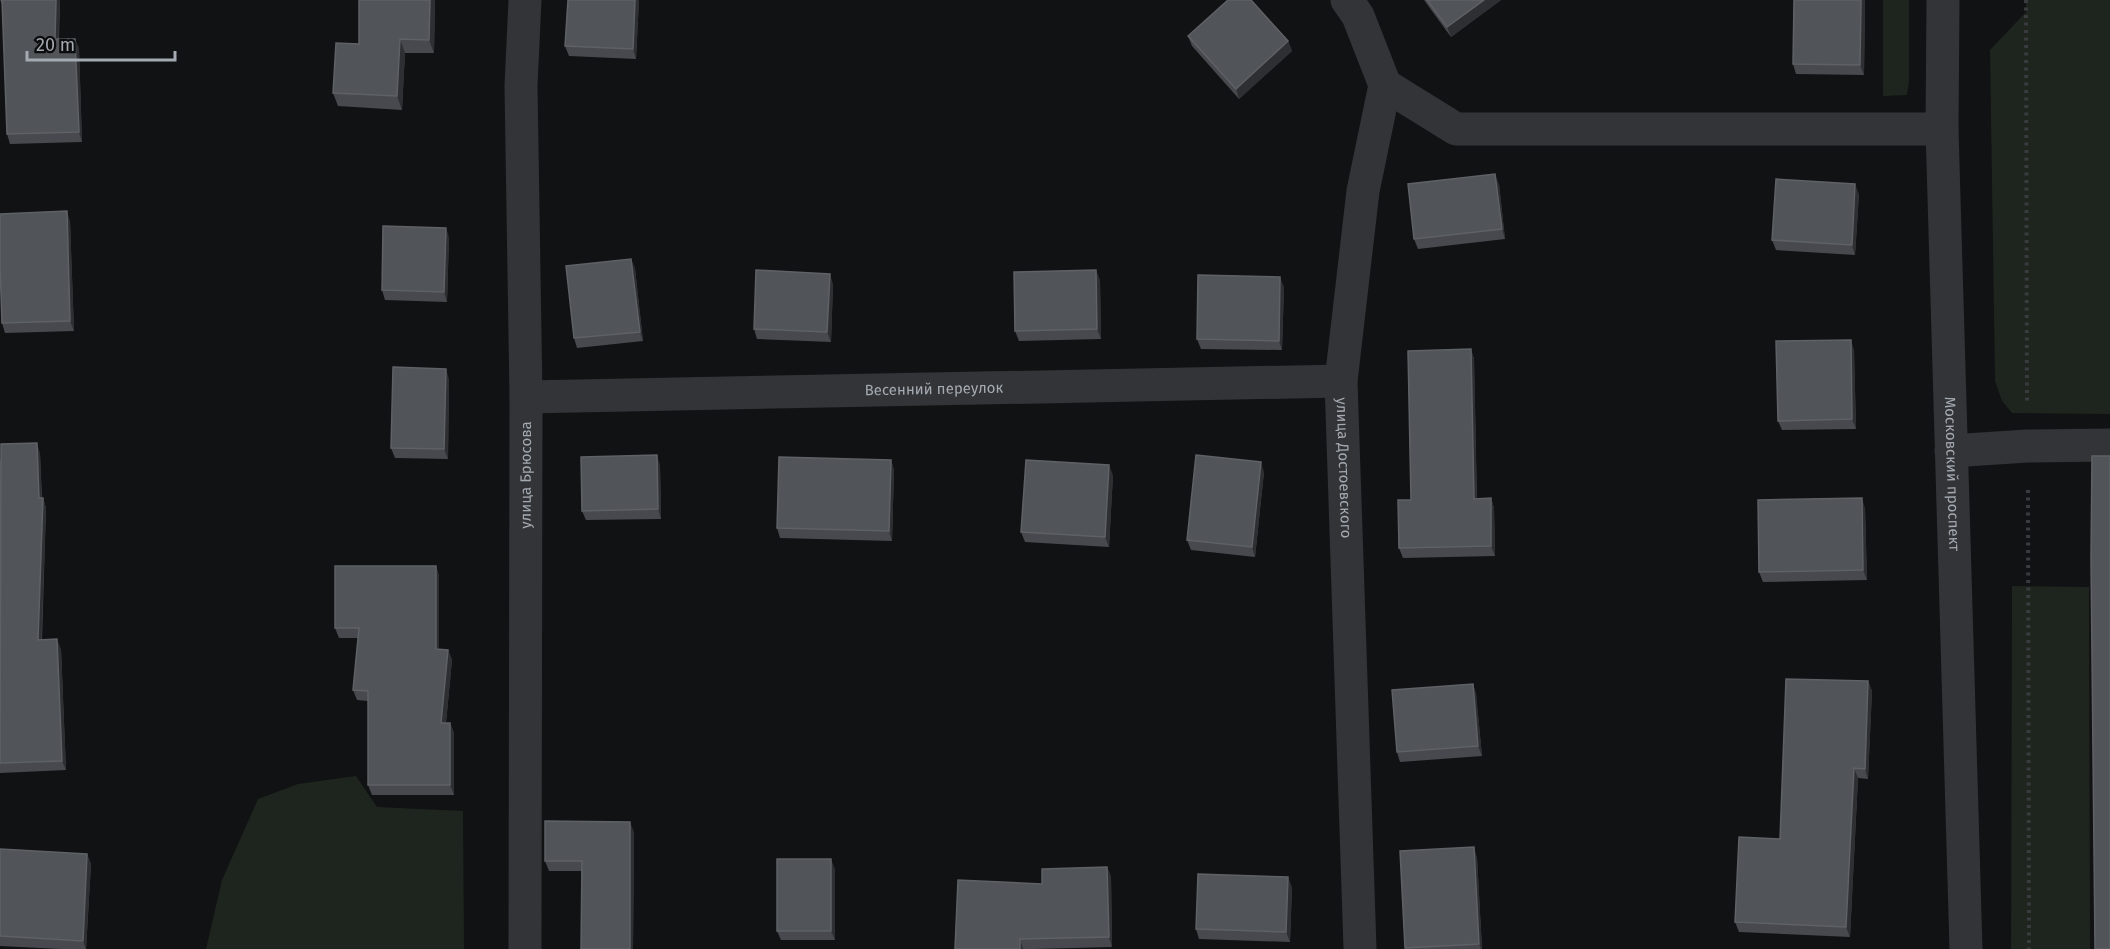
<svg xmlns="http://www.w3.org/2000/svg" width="2110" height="949" font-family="'Fira Sans',sans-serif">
  <rect width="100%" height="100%" fill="#111213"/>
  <path fill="#1e251e" d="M 1883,0 L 1909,0 L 1909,81 L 1907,95 L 1883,96 Z
    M 2026,0 L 2110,0 L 2110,414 L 2012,413 L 2002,401 L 1995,381 L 1990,50 L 2026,12 Z
    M 2012,586 L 2089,587 L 2090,949 L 2011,949 Z
    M 356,776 L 377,807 L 463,811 L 464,949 L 206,949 L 222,880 L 258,799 L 298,784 Z"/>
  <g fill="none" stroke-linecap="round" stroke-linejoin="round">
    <path stroke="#393b3e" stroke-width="4" stroke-dasharray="3 4.5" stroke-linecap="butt" d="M 2026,0 L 2027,404
      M 2028,490 L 2029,949"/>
    <g stroke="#333437" stroke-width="33">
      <path id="s1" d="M 1347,0 L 1358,16 L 1385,85 L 1363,191 L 1341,381 L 1360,949"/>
      <path id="s2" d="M 1943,0 L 1942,129 L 1966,949"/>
      <path d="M 1385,85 L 1456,129 L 1942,129"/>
      <path id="s3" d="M 526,397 L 1341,381"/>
      <path d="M 1951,451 L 2027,446 L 2110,445"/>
      <path id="s4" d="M 525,949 L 526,397 L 521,86 L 525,0"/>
    </g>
  </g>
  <path fill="#47494e" d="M 0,0 L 60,0 L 59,39 L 79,48 L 82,142 L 10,144 L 7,134 L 2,4 Z
    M 359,0 L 435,0 L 434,53 L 405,53 L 402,110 L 338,106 L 333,93 L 359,44 Z
    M 568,0 L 639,0 L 636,59 L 569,56 L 565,46 Z
    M 1424,0 L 1501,0 L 1451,37 Z
    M 1794,0 L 1865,0 L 1864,75 L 1796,74 L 1793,64 Z
    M 1188,36 L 1288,41 L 1292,51 L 1239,99 L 1192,46 Z
    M 1499,184 L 1505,239 L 1418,249 L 1414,239 Z
    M 1859,194 L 1855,255 L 1776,250 L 1772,240 Z
    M 70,221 L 74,331 L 5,333 L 2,323 Z
    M 449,237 L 447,302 L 385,300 L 382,290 Z
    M 631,259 L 635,269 L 643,341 L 577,348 L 574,338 Z
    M 1100,280 L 1101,339 L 1019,341 L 1015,331 Z
    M 833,284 L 831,342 L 757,339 L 754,329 Z
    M 1284,287 L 1282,350 L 1201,349 L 1197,339 Z
    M 1471,349 L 1474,359 L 1477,498 L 1491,498 L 1494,508 L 1495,556 L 1403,558 L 1399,548 L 1411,500 Z
    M 1854,350 L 1856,429 L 1782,430 L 1778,421 Z
    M 449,379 L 448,459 L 395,458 L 391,448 Z
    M 40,453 L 42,498 L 43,498 L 46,508 L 42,640 L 61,649 L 66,770 L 0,773 L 0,460 Z
    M 891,460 L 894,470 L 892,541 L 780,538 L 777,528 Z
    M 660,465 L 661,519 L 586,520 L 582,511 Z
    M 1264,472 L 1255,557 L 1191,550 L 1187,540 Z
    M 1113,475 L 1109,547 L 1025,542 L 1021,532 Z
    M 1865,508 L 1867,580 L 1763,582 L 1759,572 Z
    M 436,566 L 439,576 L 439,649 L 448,650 L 452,660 L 446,723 L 450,723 L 454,733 L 454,795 L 372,795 L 368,785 L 368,701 L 357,700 L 353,690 L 358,638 L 339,638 L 335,628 Z
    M 1868,681 L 1872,691 L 1868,779 L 1858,778 L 1850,937 L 1739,932 L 1735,922 Z
    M 1473,684 L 1476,694 L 1482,756 L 1400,762 L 1397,752 Z
    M 634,832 L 633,949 L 581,949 L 582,871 L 549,871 L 545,861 Z
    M 0,849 L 87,854 L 91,864 L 86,949 L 61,949 L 0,946 Z
    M 1477,857 L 1482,949 L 1405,949 L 1405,948 Z
    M 1107,867 L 1111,877 L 1112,947 L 1035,949 L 955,949 L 1042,884 Z
    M 835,869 L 835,940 L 781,940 L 777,931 Z
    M 1292,887 L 1290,942 L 1199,939 L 1196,929 Z"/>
  <path fill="#2d2f32" d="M 56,0 L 60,0 L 58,49 L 55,39 Z
    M 430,0 L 435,0 L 434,53 L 429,40 Z
    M 635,0 L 639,0 L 636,59 L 633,49 Z
    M 1484,0 L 1501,0 L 1451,37 L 1447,27 Z
    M 1861,0 L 1865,0 L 1864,75 L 1860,65 Z
    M 75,39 L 79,48 L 82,142 L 79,132 Z
    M 400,39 L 405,53 L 402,110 L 397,96 Z
    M 1288,41 L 1292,51 L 1239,99 L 1236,89 Z
    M 1495,174 L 1499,184 L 1505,239 L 1502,229 Z
    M 1855,184 L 1859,194 L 1855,255 L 1852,245 Z
    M 67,211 L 70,221 L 74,331 L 70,321 Z
    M 446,228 L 449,237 L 447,302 L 444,292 Z
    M 631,259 L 635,269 L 643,341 L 640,332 Z
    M 1096,270 L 1100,280 L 1101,339 L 1097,329 Z
    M 830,274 L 833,284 L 831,342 L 827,332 Z
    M 1280,277 L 1284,287 L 1282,350 L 1279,341 Z
    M 1851,340 L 1854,350 L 1856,429 L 1852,419 Z
    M 1471,349 L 1474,359 L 1477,508 L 1474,499 Z
    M 446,369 L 449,379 L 448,459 L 444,449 Z
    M 37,443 L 40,453 L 42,508 L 39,498 Z
    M 657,455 L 660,465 L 661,519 L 658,509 Z
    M 891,460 L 894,470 L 892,541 L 889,531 Z
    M 1261,462 L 1264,472 L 1255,557 L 1252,547 Z
    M 1109,465 L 1113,475 L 1109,547 L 1105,537 Z
    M 43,498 L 46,508 L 41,650 L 38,640 Z
    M 1491,498 L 1494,508 L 1495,556 L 1491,546 Z
    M 1862,498 L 1865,508 L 1867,580 L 1863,570 Z
    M 436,566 L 439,576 L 439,659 L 436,649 Z
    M 57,639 L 61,649 L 66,770 L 62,761 Z
    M 448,650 L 452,660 L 445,733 L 441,723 Z
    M 1868,681 L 1872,691 L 1868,779 L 1865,769 Z
    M 1473,684 L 1476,694 L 1482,756 L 1478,746 Z
    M 450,723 L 454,733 L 454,795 L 450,785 Z
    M 1854,768 L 1858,778 L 1850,937 L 1846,927 Z
    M 630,822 L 634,832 L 633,949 L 630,949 Z
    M 1474,847 L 1477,857 L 1482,949 L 1481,949 L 1479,944 Z
    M 87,854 L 91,864 L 86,949 L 83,941 Z
    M 831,859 L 835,869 L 835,940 L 831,931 Z
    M 1107,867 L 1111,877 L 1112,947 L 1109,937 Z
    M 1288,877 L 1292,887 L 1290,942 L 1286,932 Z
    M 1020,939 L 1023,949 L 1020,949 Z"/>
  <path fill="#515458" stroke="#5e6166" stroke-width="1.5" d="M 2,0 L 56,0 L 55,39 L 75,39 L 79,132 L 7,134 Z
    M 359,0 L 430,0 L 429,40 L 400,39 L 397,96 L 333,93 L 336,43 L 359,44 Z
    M 568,0 L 635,0 L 633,49 L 565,46 Z
    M 1228,0 L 1251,0 L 1288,41 L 1236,89 L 1188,36 Z
    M 1427,0 L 1484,0 L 1447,27 Z
    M 1794,0 L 1861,0 L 1860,65 L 1793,64 Z
    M 1495,174 L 1502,229 L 1414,239 L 1408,184 Z
    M 1776,179 L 1855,184 L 1852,245 L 1772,240 Z
    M 67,211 L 70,321 L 2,323 L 0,265 L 0,214 Z
    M 383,226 L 446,228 L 444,292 L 382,290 Z
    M 631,259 L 640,332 L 574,338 L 566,266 Z
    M 756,270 L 830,274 L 827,332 L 754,329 Z
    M 1096,270 L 1097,329 L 1015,331 L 1014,272 Z
    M 1198,275 L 1280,277 L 1279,341 L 1197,339 Z
    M 1851,340 L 1852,419 L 1778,421 L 1776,341 Z
    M 1471,349 L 1474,499 L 1491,498 L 1491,546 L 1399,548 L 1398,500 L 1411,500 L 1408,351 Z
    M 393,367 L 446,369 L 444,449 L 391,448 Z
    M 37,443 L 39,498 L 43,498 L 38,640 L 57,639 L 62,761 L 0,763 L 1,444 Z
    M 657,455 L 658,509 L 582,511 L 581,457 Z
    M 1196,455 L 1261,462 L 1252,547 L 1187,540 Z
    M 2092,456 L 2110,456 L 2110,949 L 2095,949 L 2091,558 Z
    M 779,457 L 891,460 L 889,531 L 777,528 Z
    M 1026,460 L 1109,465 L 1105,537 L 1021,532 Z
    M 1862,498 L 1863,570 L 1759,572 L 1758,500 Z
    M 335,566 L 436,566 L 436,649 L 448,650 L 441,723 L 450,723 L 450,785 L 368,785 L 368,691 L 353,690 L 359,628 L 335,628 Z
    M 1786,679 L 1868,681 L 1865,769 L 1854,768 L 1846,927 L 1735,922 L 1739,837 L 1780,839 Z
    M 1473,684 L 1478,746 L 1397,752 L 1392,690 Z
    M 545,821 L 630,822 L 630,949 L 581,949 L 582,861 L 545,861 Z
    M 1474,847 L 1479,944 L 1405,948 L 1400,851 Z
    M 0,849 L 87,854 L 83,941 L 0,936 Z
    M 777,859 L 831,859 L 831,931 L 777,931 Z
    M 1107,867 L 1109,937 L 1020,939 L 1020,949 L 955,949 L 958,880 L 1042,884 L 1042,869 Z
    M 1198,874 L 1288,877 L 1286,932 L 1196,929 Z"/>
  <g text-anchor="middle" stroke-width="4.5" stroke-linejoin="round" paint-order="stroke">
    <g font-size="15" fill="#a4aab2" stroke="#0c0d0e">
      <text dy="5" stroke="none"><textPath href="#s3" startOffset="408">Весенний переулок</textPath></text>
      <text dy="5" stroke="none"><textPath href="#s1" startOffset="480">улица Достоевского</textPath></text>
      <text dy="5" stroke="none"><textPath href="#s4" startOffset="474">улица Брюсова</textPath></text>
      <text dy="5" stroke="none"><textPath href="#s2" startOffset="474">Московский проспект</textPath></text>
    </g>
  </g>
  <path d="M27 51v9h148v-9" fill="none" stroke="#a4aab2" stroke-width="3"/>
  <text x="36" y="51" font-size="18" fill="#a4aab2" stroke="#0c0d0e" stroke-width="4.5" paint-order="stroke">20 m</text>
</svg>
